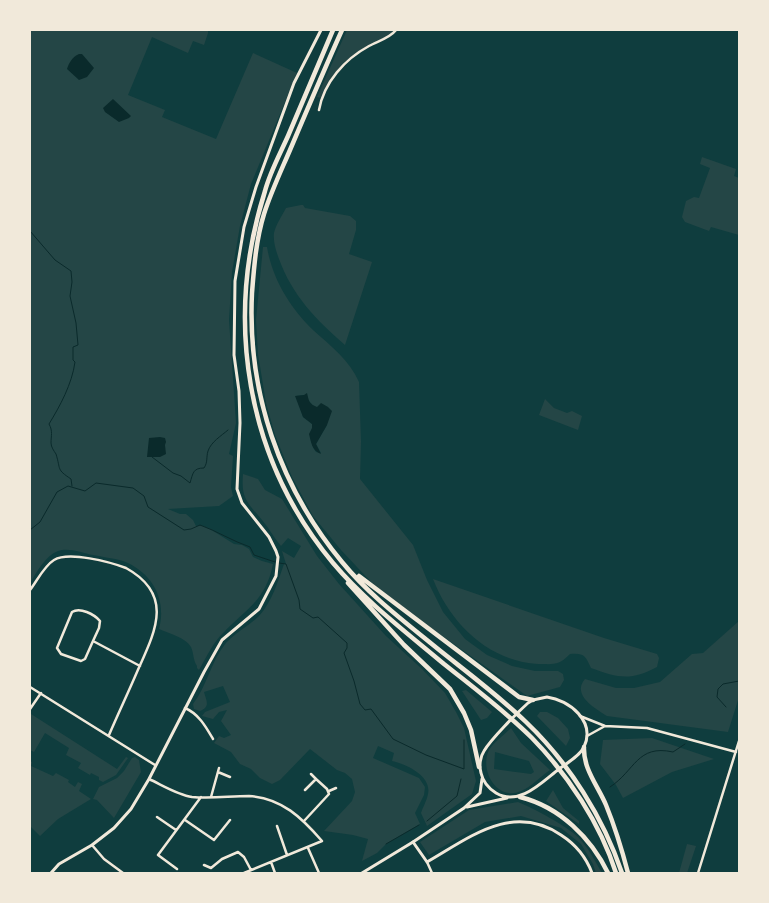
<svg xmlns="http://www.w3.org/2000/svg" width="769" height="903" font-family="Jost,sans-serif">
  <rect width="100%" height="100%" fill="#0f3d3e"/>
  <path fill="#244646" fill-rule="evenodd" d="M 30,30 L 208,30 L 208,33 L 204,45 L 193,41 L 188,53 L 152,37 L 128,95 L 165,110 L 162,117 L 216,139 L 253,53 L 297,73 L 251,184 L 240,226 L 232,272 L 229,320 L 236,423 L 229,454 L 233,456 L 231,487 L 233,496 L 219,506 L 168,509 L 180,514 L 186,514 L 193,520 L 196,526 L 203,526 L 210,529 L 234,544 L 242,545 L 249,549 L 253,557 L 262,561 L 273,564 C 266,599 248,608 225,631 C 213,642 207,656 199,670 L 197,668 L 197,666 C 193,660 194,654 191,647 C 185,637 170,634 159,629 C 167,599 152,572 123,561 C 113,558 102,557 93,555 C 83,553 68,547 58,551 C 45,556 37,572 30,583 Z
    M 347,30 L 396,30 L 393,34 L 366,47 L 336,72 L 321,98 L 317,97 Z
    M 702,157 L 736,169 L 734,176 L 739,178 L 739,235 L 711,227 L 709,231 L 685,222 L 682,217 L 686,201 L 694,197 L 699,198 L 710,168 L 700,164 Z
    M 301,205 L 303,205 L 305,208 L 350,216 L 356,221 L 356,230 L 349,254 L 372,262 L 345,345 C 316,320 292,295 279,259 C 276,251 273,242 274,233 C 276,224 282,216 286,208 Z
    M 263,247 L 267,247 C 272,278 290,308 313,330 C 331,346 349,360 359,382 L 361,442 L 360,479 L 413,545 L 427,580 L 443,612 L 465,639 L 487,655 L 512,666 L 535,671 L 558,671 L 563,674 L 564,680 L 560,687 L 527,696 L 413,615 L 373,584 L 341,550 L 313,516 L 292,477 L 275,435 L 266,403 L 258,354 L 256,320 ZM 304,395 C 311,405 320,411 327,420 L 327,425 L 316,444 L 321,453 L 316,452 C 309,442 313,435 312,424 L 303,417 L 296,396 Z
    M 545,399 L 554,408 L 567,413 L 572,411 L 582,416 L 578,430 L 539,415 Z
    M 243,474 L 258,479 L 265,490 L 282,499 L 317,556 L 339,584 L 386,636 L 422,669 L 445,693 L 456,712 L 464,728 L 476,781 L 472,794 L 427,826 L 421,813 C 423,807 427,800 428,794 C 432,776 406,764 392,761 L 394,753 L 378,746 L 373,758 L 419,778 L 425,787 L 424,795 L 415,813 L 420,824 L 386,844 L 377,853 L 362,861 L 368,839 L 353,835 L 324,831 L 352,801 L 355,792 L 352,779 L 345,773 L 337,770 L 310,749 L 280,780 L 272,784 L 260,778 L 251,769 L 240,764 L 231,752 L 214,743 L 219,736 L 224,738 L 231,735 L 221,721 L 227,710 L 219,712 L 213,719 L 202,716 L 205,712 L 230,702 L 223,686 L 204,692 C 206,700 211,707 200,711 L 194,709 L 193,704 C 207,686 211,661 226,643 C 236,632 249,626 259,616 C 272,602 278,581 284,564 L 286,564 L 282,551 L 294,558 L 301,546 L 288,538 L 281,546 C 274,538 269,528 262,520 C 247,502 241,499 243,474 Z
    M 433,579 L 604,638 L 657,654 L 659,658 L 657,667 C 631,681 618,678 591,668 C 585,655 584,653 570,654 C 558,666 554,664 538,664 C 488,661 450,623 433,579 Z
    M 739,621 L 739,697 L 728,732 L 607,716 C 596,709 571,695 585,679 L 616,688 L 634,688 L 660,682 L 692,654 L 703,653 Z
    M 466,690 L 492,712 L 487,718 L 481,720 L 462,691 Z
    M 540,712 L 547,712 L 558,718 L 568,729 L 570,738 L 566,746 L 537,716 Z
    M 31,714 L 117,769 L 126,757 L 128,758 L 116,775 L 103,782 L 99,780 L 99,777 L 91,773 L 90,775 L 78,768 L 81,763 L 66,755 L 69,748 L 45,733 L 34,752 L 30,750 Z
    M 511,728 L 521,743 L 550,770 C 541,776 531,787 521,791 C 497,802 479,770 489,750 C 494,742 505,734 511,728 ZM 495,752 L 529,761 L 534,772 L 531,774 L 494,769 Z
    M 652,738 L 714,759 L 672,772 L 623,798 L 616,785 L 600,764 L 603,740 Z
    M 135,757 L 139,760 L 141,772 L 114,818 L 97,800 L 93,799 L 99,787 L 117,778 L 124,771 L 132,758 Z
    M 30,761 L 32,762 L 31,766 L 53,776 L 56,773 L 69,780 L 68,782 L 75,787 L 78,782 L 82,784 L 79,791 L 91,799 L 58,819 L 40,836 L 30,826 Z
    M 553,790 L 563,808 L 579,821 L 579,824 L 546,801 Z
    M 518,802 C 535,809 565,825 578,837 C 588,847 595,861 602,873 L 596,873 L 593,864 L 581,844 L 561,828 L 521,816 L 485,822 L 429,855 L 420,842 L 469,810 Z
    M 687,844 L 696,846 L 687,873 L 679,873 Z"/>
  <path fill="#0a2a2b" d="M 79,54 L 82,54 L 94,68 L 87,77 L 79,80 L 67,69 C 69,63 72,57 79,54 Z
    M 113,99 L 131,116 L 129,118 L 119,122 L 105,112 L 103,108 Z
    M 307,393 C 309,401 309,404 317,407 L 321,403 L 328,407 L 332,411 L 327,425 L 316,444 L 321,454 C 312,451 311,442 309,434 L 312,428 L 312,424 L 303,417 L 295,396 L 304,395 Z
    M 160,437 L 165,438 L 166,442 L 165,445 L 166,454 L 160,457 L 147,457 L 149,438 Z"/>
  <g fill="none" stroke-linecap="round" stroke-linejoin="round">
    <path stroke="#0a2a2b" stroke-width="1" d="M 30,231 L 55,260 L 71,271 L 72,282 L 70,296 L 76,323 L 78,345 L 73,347 L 73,360 L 75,362 C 72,384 60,406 49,424 C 53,431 51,436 51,443 C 51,447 54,451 56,454 C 61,470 56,469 71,479 L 72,486
      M 152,457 L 173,473 L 181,476 L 190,483 C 193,473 193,468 204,468 C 208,462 206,458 208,451 C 211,442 221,436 228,430
      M 30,530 L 40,522 L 57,492 L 68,486 L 85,491 L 96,483 L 133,488 L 144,496 L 148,507 L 184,530 L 191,529 L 200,525 C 217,531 232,541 250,547 L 254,555 L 275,562
      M 279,563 L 286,564 L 299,600 L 300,609 L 313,618 L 318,617 L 347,643 L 347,648 L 344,653 L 354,681 L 360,704 L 365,710 L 371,709 L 393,739 L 426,755 L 464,769 L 464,740
      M 726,707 L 717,697 L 718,689 L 723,684 L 739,681
      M 610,787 C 635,771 637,744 673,752 L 685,744
      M 427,821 L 457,796 L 461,779
      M 386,844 L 419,825"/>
    <path stroke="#f1e9da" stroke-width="2.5" d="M 319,110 C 324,82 345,59 369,46 C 378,41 390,38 396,30
      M 30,590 C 37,581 44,566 54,560 C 69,551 110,562 126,568 C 175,595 155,632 137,672 C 128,693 118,714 109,735
      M 93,641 L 85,659 L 81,661 L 61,654 L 57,648 L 72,612 C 80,607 94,614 100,621 L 99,628 L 93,641 L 140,666
      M 30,687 L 155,765
      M 185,708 C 199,714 206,727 213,739
      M 30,709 L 41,693
      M 580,716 L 605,726 L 647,728 L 736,752
      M 587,736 L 605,726
      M 218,772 L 230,777
      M 311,774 L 316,779
      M 149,779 C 162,785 178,795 192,797 C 211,799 230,796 249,796 C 282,798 302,818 322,841 L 244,873
      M 329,791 L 336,788
      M 211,797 L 219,768
      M 157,817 L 176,830
      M 185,820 L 214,840 L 230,820
      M 304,821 L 329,794 L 327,789 L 316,779 L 305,790
      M 277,826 L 287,855
      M 92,845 L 104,859 L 123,873
      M 308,848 L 319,873
      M 271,862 L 275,873
      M 427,862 L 432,873
      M 204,865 L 211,868 L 222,859 L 238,852 L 244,857 L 251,870
      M 177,869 L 158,855 L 201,797
      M 698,873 L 739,741"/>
    <path stroke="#f1e9da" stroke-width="3" d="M 413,842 L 427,862 C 469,838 512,802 561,835 C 575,844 586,857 592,873"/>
    <path stroke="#f1e9da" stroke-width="3" d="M 547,697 C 569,700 596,721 584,747 C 580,756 567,763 559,769 C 542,782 519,807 496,793 C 488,788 483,782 481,773 C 479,766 480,757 484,751 C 491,739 517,713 528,703 L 533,700 Z
      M 467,807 L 507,798
      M 51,873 L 59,864 L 92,845 L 114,828 L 131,809 L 149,779 L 204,672 L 222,640 L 259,609 L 276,576 L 278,557 L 276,551 L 269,537 L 242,503 L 237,489 L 240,423 L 239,391 L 234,355 L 235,281 L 244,227 L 256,187 L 294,83 L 321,30
      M 362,873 L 413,842 L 464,808 L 480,793 L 482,779"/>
    <path stroke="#f1e9da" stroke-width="4.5" d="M 333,30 C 318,65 303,101 288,136 C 280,154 270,172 265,191 C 224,320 246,459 333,563 C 365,601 406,632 444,664 C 474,688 505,711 532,738 C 568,775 600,823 616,873
      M 342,30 C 324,70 307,110 290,150 C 281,171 271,192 264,214 C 256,240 254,267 252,293 C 247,391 279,486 342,562 C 369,595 405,622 438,649 C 468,673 499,696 526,722 C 569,763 603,817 622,873
      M 359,576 L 519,697 L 533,700
      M 348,583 L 404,645 L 450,689 L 464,713 L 471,730 L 479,767
      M 584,747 C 583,769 598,786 606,805 C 615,827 622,850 628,873
      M 520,797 C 560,807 591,838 608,873"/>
  </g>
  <rect width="769" height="903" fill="none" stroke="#f1e9da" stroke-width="62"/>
</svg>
